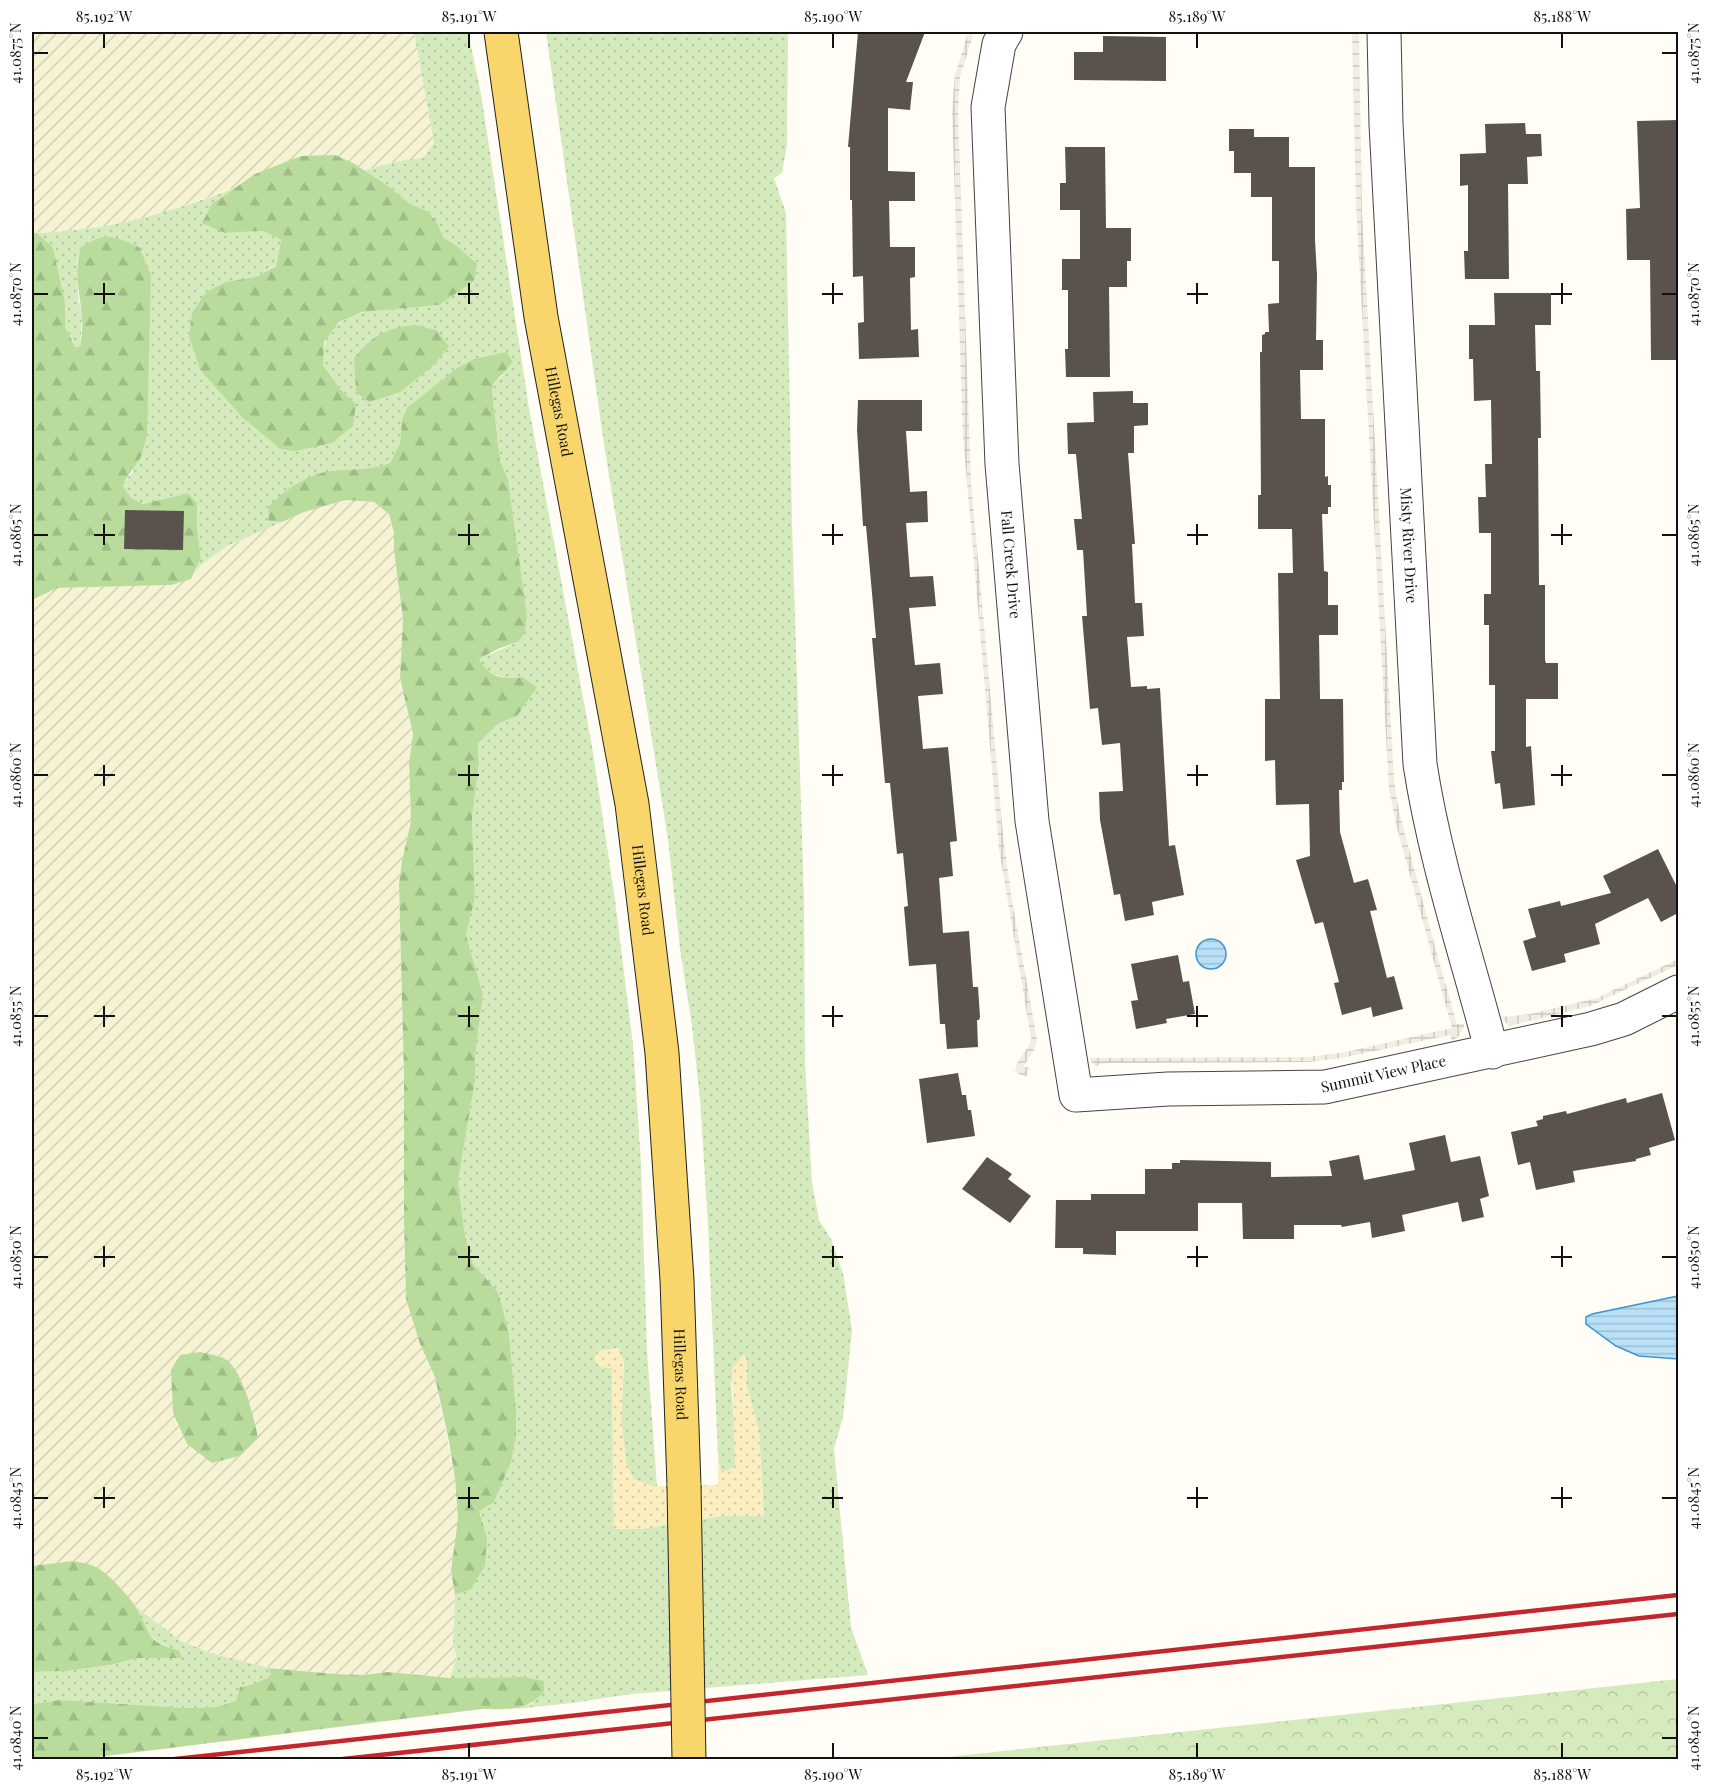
<svg xmlns="http://www.w3.org/2000/svg" width="1710" height="1791" font-family="'Playfair Display',serif">
  <defs>
    <pattern id="farmland-furrows" width="10" height="10" patternUnits="userSpaceOnUse" patternTransform="scale(1.5)"><rect width="10" height="10" fill="#f6f3d4"/><path d="M-1 1l2-2M0 10L10 0M9 11l2-2" fill="none" stroke="#d2cfb5"/></pattern>
    <pattern id="grass-dots" width="8" height="8" patternUnits="userSpaceOnUse" patternTransform="scale(1.5)"><rect width="8" height="8" fill="#d5ebbd"/><path d="M2 2h.1M6 6h.1" fill="none" stroke="#b6c8a1" stroke-width="1.8" stroke-linecap="round"/></pattern>
    <pattern id="forest-firs" width="22" height="20" patternUnits="userSpaceOnUse" patternTransform="scale(1.5)"><rect width="22" height="20" fill="#b9dc9c"/><path d="M5 1l3.5 6h-7zM16 11l3.5 6h-7z" fill="#9ebc85"/></pattern>
    <pattern id="sand-dots" width="8" height="8" patternUnits="userSpaceOnUse" patternTransform="scale(1.5)"><rect width="8" height="8" fill="#fbeec1"/><path d="M2 2h.1M6 6h.1" fill="none" stroke="#d6cba5" stroke-width="1.8" stroke-linecap="round"/></pattern>
    <pattern id="park-crowns" width="20" height="18" patternUnits="userSpaceOnUse" patternTransform="scale(1.5)"><rect width="20" height="18" fill="#d5ebbd"/><path d="M2 6a3 3 0 1 1 6 0M12 15a3 3 0 1 1 6 0" fill="none" stroke="#b6c8a1"/></pattern>
    <pattern id="plaza-grid" width="8" height="8" patternUnits="userSpaceOnUse" patternTransform="scale(1.5)"><rect width="8" height="8" fill="#f1ede2"/><path d="M0 4h8M4 0v8" fill="none" stroke="#cecac1"/></pattern>
    <pattern id="water-rules" width="6" height="5" patternUnits="userSpaceOnUse" patternTransform="scale(1.5)"><rect width="6" height="5" fill="#b9e0f7"/><path d="M0 2.5h6" fill="none" stroke="#9ebfd3"/></pattern>
  </defs>
  <rect width="100%" height="100%" fill="#fffdf5"/>
  <path fill="url(#farmland-furrows)" d="M 32,32 L 414,32 L 434,143 L 423,158 L 404,160 L 364,170 L 335,155 L 255,174 L 235,188 L 144,219 L 75,231 L 32,233 Z
    M 346,500 L 374,502 L 389,514 L 394,533 L 394,551 L 403,619 L 400,678 L 413,734 L 409,763 L 411,821 L 402,861 L 399,883 L 404,1077 L 404,1222 L 406,1299 L 420,1344 L 435,1377 L 455,1478 L 458,1519 L 451,1570 L 455,1595 L 453,1645 L 457,1657 L 450,1678 L 388,1672 L 363,1675 L 335,1674 L 267,1668 L 211,1653 L 181,1641 L 135,1606 L 115,1583 L 32,1566 L 32,600 L 57,588 L 171,585 L 191,579 L 196,569 L 227,546 L 304,512 Z"/>
  <path fill="url(#grass-dots)" d="M 414,32 L 468,32 L 481,94 L 529,408 L 592,746 L 615,900 L 633,1045 L 641,1163 L 647,1351 L 657,1486 L 651,1486 L 633,1479 L 626,1462 L 621,1419 L 624,1363 L 618,1348 L 597,1352 L 595,1361 L 601,1367 L 612,1368 L 614,1529 L 640,1529 L 721,1516 L 764,1516 L 759,1432 L 747,1387 L 747,1359 L 731,1383 L 735,1435 L 735,1467 L 721,1474 L 718,1457 L 708,1226 L 700,1099 L 692,1026 L 680,949 L 668,839 L 603,438 L 546,32 L 788,32 L 787,145 L 782,173 L 774,178 L 786,213 L 792,523 L 804,899 L 805,1062 L 812,1183 L 819,1220 L 831,1239 L 843,1273 L 852,1330 L 843,1417 L 834,1449 L 851,1627 L 868,1675 L 632,1694 L 572,1703 L 514,1709 L 533,1703 L 522,1677 L 450,1678 L 457,1657 L 453,1645 L 455,1595 L 470,1590 L 487,1537 L 479,1511 L 516,1436 L 516,1409 L 509,1333 L 498,1292 L 473,1264 L 465,1236 L 458,1181 L 475,1081 L 475,1058 L 483,994 L 466,935 L 475,898 L 472,817 L 479,764 L 478,744 L 499,723 L 517,716 L 522,677 L 508,679 L 486,671 L 479,659 L 518,642 L 522,581 L 508,479 L 500,461 L 492,390 L 494,383 L 504,374 L 402,420 L 400,443 L 390,463 L 372,469 L 335,470 L 324,473 L 269,521 L 282,522 L 227,546 L 196,569 L 201,558 L 197,527 L 197,503 L 188,493 L 143,504 L 131,499 L 121,485 L 133,472 L 115,237 L 81,247 L 77,261 L 78,295 L 82,318 L 80,347 L 75,347 L 65,326 L 65,303 L 37,233 C 111,230 165,214 235,188 L 212,204 L 225,233 L 263,231 L 281,240 L 276,265 L 255,277 L 225,282 L 206,292 L 193,313 L 356,404 C 347,396 326,377 323,365 C 322,361 323,355 324,351 C 327,303 404,307 439,305 L 457,246 L 444,238 L 437,223 L 428,211 L 410,204 L 387,185 L 364,170 L 404,160 L 423,158 L 434,143 Z
    M 135,1606 L 181,1641 L 211,1653 L 268,1668 L 271,1674 C 263,1683 251,1685 240,1687 L 237,1701 L 217,1707 L 187,1708 L 60,1700 L 32,1704 L 32,1672 L 66,1671 L 111,1665 L 137,1658 L 182,1658 L 179,1650 C 149,1643 147,1632 135,1606 Z"/>
  <path fill="url(#forest-firs)" d="M 335,155 L 353,163 L 387,185 L 410,204 L 428,211 L 437,223 L 444,238 L 457,246 L 477,264 L 474,281 L 439,305 L 362,312 L 339,322 L 324,342 L 323,365 L 339,388 L 356,404 L 353,426 L 332,443 L 295,451 L 281,449 L 243,418 L 201,371 L 189,337 L 192,313 L 206,292 L 225,282 L 255,277 L 276,266 L 281,240 L 263,231 L 225,233 L 202,223 L 212,204 L 255,174 L 301,156 Z
    M 32,233 L 37,233 L 53,248 L 65,303 L 65,326 L 75,347 L 80,347 C 81,337 83,327 82,318 C 80,291 73,275 81,247 C 108,232 111,235 139,247 L 151,275 L 147,435 L 141,457 L 122,485 L 131,498 L 143,504 L 188,493 L 197,503 L 197,527 L 201,558 L 191,579 L 171,585 L 57,588 L 32,600 Z
    M 414,325 L 436,330 L 449,346 L 434,365 L 400,392 L 369,402 L 356,392 L 354,358 C 373,335 385,329 414,325 Z
    M 507,352 L 513,362 L 494,383 L 492,390 L 500,461 L 508,479 L 527,616 L 525,632 L 518,642 L 500,648 L 479,659 C 489,677 502,680 522,677 L 537,687 L 517,716 L 499,723 L 478,744 L 479,764 L 472,817 L 475,898 L 466,935 L 483,994 L 475,1058 L 475,1081 L 458,1181 L 465,1236 L 473,1264 L 498,1292 L 509,1333 L 516,1409 L 516,1436 L 511,1462 L 494,1502 L 479,1511 L 487,1537 L 485,1566 L 470,1590 L 455,1595 L 451,1570 L 458,1519 L 455,1478 L 449,1442 L 435,1377 L 420,1344 L 406,1299 L 404,1222 L 404,1077 L 399,883 L 402,861 L 411,821 L 409,763 L 413,734 L 400,678 L 403,619 L 394,551 L 394,533 L 389,514 L 374,502 L 346,500 L 304,512 L 282,522 L 269,521 L 268,507 C 286,488 311,472 338,470 C 360,469 369,470 390,463 L 400,443 L 402,420 L 407,408 L 457,368 L 474,359 Z
    M 200,1352 C 208,1354 221,1356 227,1360 C 244,1374 254,1418 258,1438 L 239,1456 L 212,1463 L 187,1444 L 173,1412 L 171,1370 L 180,1355 Z
    M 73,1561 C 80,1563 89,1563 96,1567 C 108,1573 128,1595 135,1606 C 151,1632 144,1642 179,1650 L 182,1658 L 137,1658 L 111,1665 L 66,1671 L 32,1672 L 32,1566 Z
    M 268,1668 L 335,1674 L 363,1675 L 388,1672 L 450,1678 L 523,1677 L 544,1681 L 544,1692 C 525,1712 509,1709 482,1709 L 82,1759 L 32,1759 L 32,1704 L 60,1700 L 187,1708 L 217,1707 L 236,1701 L 240,1687 L 254,1684 L 267,1678 L 271,1674 Z"/>
  <path fill="url(#sand-dots)" d="M 618,1348 L 624,1363 L 621,1419 L 626,1462 L 633,1479 L 652,1486 L 718,1485 L 718,1457 L 721,1473 L 735,1467 L 732,1369 L 744,1354 L 747,1359 L 747,1387 L 759,1432 L 764,1516 L 721,1516 L 640,1529 L 614,1529 L 612,1368 L 601,1367 L 595,1361 L 596,1352 Z"/>
  <path fill="url(#park-crowns)" d="M 1678,1679 L 1678,1759 L 928,1759 Z"/>
  <path fill="url(#plaza-grid)" d="M 968,32 L 974,32 L 960,77 L 958,112 L 971,482 L 1003,834 L 1012,901 L 1037,1039 L 1035,1048 L 1023,1067 L 1030,1067 L 1026,1077 L 1015,1072 L 1017,1063 L 1030,1044 L 1031,1038 L 999,849 L 963,437 L 952,111 L 955,75 Z
    M 1352,32 L 1359,32 L 1362,213 L 1394,780 L 1399,812 L 1440,965 L 1457,1024 L 1464,1024 L 1464,1028 L 1459,1036 L 1452,1041 L 1450,1035 L 1342,1058 L 1309,1062 L 1110,1063 L 1100,1064 L 1096,1067 L 1088,1058 L 1308,1057 L 1346,1052 L 1452,1028 L 1397,828 L 1389,789 L 1356,205 Z
    M 1678,959 L 1678,965 L 1590,1006 L 1509,1026 L 1501,1017 L 1530,1014 L 1597,998 Z"/>
  <path fill="url(#water-rules)" stroke="#3f96cf" stroke-width="1.5" d="M1196 954a15 15 0 1 1 30 0a15 15 0 1 1-30 0Z
    M 1678,1296 L 1678,1359 L 1639,1356 L 1616,1346 L 1586,1324 L 1586,1317 L 1592,1314 Z"/>
  <path fill="#5a524d" d="M 858,32 L 925,32 L 906,82 L 913,82 L 910,110 L 888,108 L 888,171 L 915,172 L 915,201 L 889,201 L 890,247 L 915,247 L 915,277 L 910,278 L 911,330 L 918,329 L 919,357 L 859,359 L 858,326 L 858,323 L 864,322 L 863,276 L 853,277 L 852,200 L 850,200 L 850,147 L 848,147 Z
    M 1103,36 L 1166,37 L 1166,81 L 1074,80 L 1074,52 L 1103,52 Z
    M 1678,120 L 1678,360 L 1651,360 L 1650,260 L 1627,260 L 1626,209 L 1640,208 L 1637,121 Z
    M 1525,123 L 1526,134 L 1541,134 L 1542,156 L 1527,157 L 1528,184 L 1508,184 L 1509,279 L 1465,279 L 1464,251 L 1468,251 L 1468,185 L 1460,186 L 1460,154 L 1486,153 L 1485,124 Z
    M 1229,129 L 1254,129 L 1254,137 L 1289,137 L 1289,167 L 1315,167 L 1315,240 L 1317,275 L 1316,340 L 1323,340 L 1323,370 L 1300,370 L 1301,419 L 1325,419 L 1325,477 L 1328,476 L 1328,485 L 1331,485 L 1331,507 L 1328,507 L 1328,514 L 1322,514 L 1324,571 L 1328,572 L 1328,605 L 1338,605 L 1338,635 L 1319,635 L 1320,699 L 1343,699 L 1344,782 L 1342,782 L 1342,790 L 1339,790 L 1340,832 L 1354,883 L 1368,879 L 1377,910 L 1370,911 L 1387,978 L 1394,976 L 1403,1009 L 1373,1017 L 1371,1007 L 1342,1015 L 1334,983 L 1339,982 L 1323,922 L 1315,924 L 1296,860 L 1310,856 L 1309,804 L 1276,805 L 1275,760 L 1265,761 L 1265,699 L 1280,699 L 1278,573 L 1293,573 L 1292,529 L 1258,529 L 1258,495 L 1261,495 L 1260,352 L 1262,352 L 1262,335 L 1265,334 L 1265,332 L 1269,332 L 1268,304 L 1279,303 L 1279,261 L 1272,261 L 1272,197 L 1251,197 L 1251,173 L 1234,173 L 1234,151 L 1229,151 Z
    M 1065,147 L 1105,147 L 1106,228 L 1131,228 L 1131,261 L 1127,261 L 1127,287 L 1109,287 L 1110,377 L 1066,377 L 1065,349 L 1068,349 L 1068,290 L 1062,290 L 1062,259 L 1080,259 L 1080,210 L 1060,210 L 1060,183 L 1066,183 Z
    M 1494,293 L 1551,293 L 1551,325 L 1535,325 L 1536,371 L 1540,371 L 1541,438 L 1538,438 L 1539,585 L 1545,585 L 1545,660 L 1546,663 L 1558,663 L 1558,699 L 1526,699 L 1526,747 L 1531,746 L 1535,805 L 1503,809 L 1500,783 L 1495,784 L 1491,751 L 1495,751 L 1495,685 L 1489,685 L 1489,625 L 1484,625 L 1484,594 L 1491,594 L 1491,533 L 1479,533 L 1478,497 L 1486,497 L 1485,464 L 1492,464 L 1491,400 L 1474,401 L 1473,359 L 1469,359 L 1469,325 L 1495,325 Z
    M 1133,391 L 1133,403 L 1148,403 L 1148,425 L 1134,426 L 1134,453 L 1128,453 L 1135,544 L 1132,544 L 1135,603 L 1142,603 L 1144,636 L 1127,637 L 1131,687 L 1147,686 L 1147,689 L 1160,688 L 1169,846 L 1175,845 L 1184,895 L 1152,902 L 1154,915 L 1125,921 L 1120,894 L 1114,895 L 1100,820 L 1099,792 L 1123,791 L 1120,743 L 1102,745 L 1098,708 L 1090,709 L 1082,616 L 1087,616 L 1083,550 L 1077,550 L 1074,519 L 1082,519 L 1076,454 L 1068,454 L 1067,423 L 1094,422 L 1093,392 Z
    M 858,400 L 922,400 L 922,431 L 906,431 L 910,492 L 927,491 L 928,522 L 906,523 L 910,577 L 933,576 L 936,606 L 909,608 L 915,665 L 940,663 L 943,694 L 918,696 L 923,749 L 948,747 L 957,841 L 950,842 L 953,876 L 939,878 L 943,933 L 969,931 L 973,987 L 978,987 L 980,1017 L 979,1020 L 977,1020 L 978,1047 L 947,1049 L 945,1024 L 940,1024 L 936,964 L 909,966 L 904,907 L 908,906 L 903,853 L 897,854 L 890,783 L 885,783 L 872,638 L 876,638 L 866,526 L 863,526 L 857,430 Z
    M 125,510 L 184,511 L 183,550 L 124,549 Z
    M 1658,849 L 1678,889 L 1678,913 L 1661,922 L 1648,898 L 1595,924 L 1600,944 L 1564,954 L 1566,962 L 1532,971 L 1523,941 L 1536,937 L 1528,909 L 1560,901 L 1561,906 L 1611,893 L 1603,876 Z
    M 1178,955 L 1183,982 L 1189,981 L 1195,1014 L 1166,1019 L 1167,1023 L 1136,1029 L 1131,1001 L 1138,1000 L 1131,964 Z
    M 958,1073 L 962,1095 L 966,1095 L 968,1110 L 971,1110 L 975,1136 L 927,1143 L 919,1079 Z
    M 1662,1093 L 1675,1140 L 1649,1148 L 1651,1155 L 1636,1159 L 1636,1161 L 1573,1171 L 1575,1182 L 1536,1190 L 1530,1162 L 1518,1165 L 1511,1132 L 1538,1126 L 1536,1121 L 1543,1119 L 1543,1116 L 1566,1111 L 1567,1114 L 1626,1098 L 1627,1103 Z
    M 1445,1135 L 1451,1162 L 1480,1156 L 1489,1196 L 1480,1199 L 1484,1217 L 1462,1222 L 1458,1202 L 1402,1215 L 1405,1231 L 1372,1238 L 1370,1222 L 1342,1227 L 1341,1225 L 1294,1225 L 1294,1239 L 1243,1239 L 1242,1203 L 1198,1203 L 1198,1231 L 1116,1231 L 1116,1255 L 1083,1254 L 1083,1248 L 1055,1248 L 1056,1200 L 1091,1200 L 1091,1194 L 1145,1194 L 1145,1169 L 1172,1169 L 1172,1163 L 1180,1163 L 1180,1160 L 1271,1162 L 1271,1177 L 1332,1176 L 1329,1161 L 1359,1155 L 1364,1180 L 1415,1170 L 1409,1143 Z
    M 987,1157 L 1012,1174 L 1008,1179 L 1031,1196 L 1010,1223 L 962,1189 Z"/>
  <g fill="none" stroke-linecap="round" stroke-linejoin="round">
    <g stroke="#444" stroke-width="35">
      <g id="minor">
        <path id="s1" d="M 1006,32 L 999,44 L 988,107 L 1002,464 L 1032,821 L 1076,1095 L 1168,1089 L 1325,1087 L 1591,1029 L 1624,1019 L 1678,992"/>
        <path id="s2" d="M 1384,32 L 1386,124 L 1420,764 C 1435,862 1467,956 1492,1052"/>
      </g>
    </g>
    <g stroke="#222" stroke-width="35">
      <g id="major">
        <path id="s3" d="M 501,32 L 541,317 L 632,804 L 662,1053 L 677,1280 L 684,1486"/>
      </g>
    </g>
    <use href="#minor" stroke="#fff" stroke-width="33"/>
    <use href="#major" stroke="#f9d66b" stroke-width="33"/>
    <path stroke="#c4262e" stroke-width="4.5" d="M 166,1760 L 1678,1595
      M 334,1760 L 1678,1614"/>
    <g stroke="#222" stroke-width="35" stroke-linecap="butt">
      <path id="major-bridge" d="M 684,1486 L 689,1760"/>
    </g>
    <use href="#major-bridge" stroke="#f9d66b" stroke-width="33"/>
  </g>
  <path fill="none" stroke="#111" stroke-width="2" d="M 104,33 L 104,48M 469,33 L 469,48M 833,33 L 833,48M 1197,33 L 1197,48M 1562,33 L 1562,48M 33,53 L 48,53M 1662,53 L 1677,53M 104,283 L 104,304M 469,283 L 469,304M 833,283 L 833,304M 1197,283 L 1197,304M 1562,283 L 1562,304M 33,294 L 48,294M 94,294 L 115,294M 458,294 L 479,294M 822,294 L 843,294M 1187,294 L 1208,294M 1551,294 L 1572,294M 1662,294 L 1677,294M 104,524 L 104,545M 469,524 L 469,545M 833,524 L 833,545M 1197,524 L 1197,545M 1562,524 L 1562,545M 33,535 L 48,535M 94,535 L 115,535M 458,535 L 479,535M 822,535 L 843,535M 1187,535 L 1208,535M 1551,535 L 1572,535M 1662,535 L 1677,535M 104,765 L 104,786M 469,765 L 469,786M 833,765 L 833,786M 1197,765 L 1197,786M 1562,765 L 1562,786M 33,775 L 48,775M 94,775 L 115,775M 458,775 L 479,775M 822,775 L 843,775M 1187,775 L 1208,775M 1551,775 L 1572,775M 1662,775 L 1677,775M 104,1006 L 104,1027M 469,1006 L 469,1027M 833,1006 L 833,1027M 1197,1006 L 1197,1027M 1562,1006 L 1562,1027M 33,1016 L 48,1016M 94,1016 L 115,1016M 458,1016 L 479,1016M 822,1016 L 843,1016M 1187,1016 L 1208,1016M 1551,1016 L 1572,1016M 1662,1016 L 1677,1016M 104,1246 L 104,1267M 469,1246 L 469,1267M 833,1246 L 833,1267M 1197,1246 L 1197,1267M 1562,1246 L 1562,1267M 33,1257 L 48,1257M 94,1257 L 115,1257M 458,1257 L 479,1257M 822,1257 L 843,1257M 1187,1257 L 1208,1257M 1551,1257 L 1572,1257M 1662,1257 L 1677,1257M 104,1487 L 104,1508M 469,1487 L 469,1508M 833,1487 L 833,1508M 1197,1487 L 1197,1508M 1562,1487 L 1562,1508M 33,1498 L 48,1498M 94,1498 L 115,1498M 458,1498 L 479,1498M 822,1498 L 843,1498M 1187,1498 L 1208,1498M 1551,1498 L 1572,1498M 1662,1498 L 1677,1498M 33,1738 L 48,1738M 1662,1738 L 1677,1738M 104,1743 L 104,1758M 469,1743 L 469,1758M 833,1743 L 833,1758M 1197,1743 L 1197,1758M 1562,1743 L 1562,1758"/>
  <g text-anchor="middle" stroke-width="6" stroke-linejoin="round" paint-order="stroke">
    <g font-size="15" fill="#111" stroke="#fff">
      <text dy="5" stroke="none"><textPath href="#s3" startOffset="384">Hillegas Road</textPath></text>
      <text dy="5" stroke="none"><textPath href="#s2" startOffset="514">Misty River Drive</textPath></text>
      <text dy="5" stroke="none"><textPath href="#s1" startOffset="536">Fall Creek Drive</textPath></text>
      <text dy="5" stroke="none"><textPath href="#s3" startOffset="870">Hillegas Road</textPath></text>
      <text dy="5" stroke="none"><textPath href="#s1" startOffset="1380">Summit View Place</textPath></text>
      <text dy="5" stroke="none"><textPath href="#s3" startOffset="1356">Hillegas Road</textPath></text>
    </g>
  </g>
  <rect width="1710" height="1791" fill="none" stroke="#ffffff" stroke-width="66"/>
  <rect x="33" y="33" width="1644" height="1725" fill="none" stroke="#111" stroke-width="2"/>
  <g font-size="15" text-anchor="middle" fill="#111">
    <text x="104" y="22">85.192°W</text>
    <text x="469" y="22">85.191°W</text>
    <text x="833" y="22">85.190°W</text>
    <text x="1197" y="22">85.189°W</text>
    <text x="1562" y="22">85.188°W</text>
    <text transform="translate(16 53) rotate(-90)" y="5">41.0875°N</text>
    <text transform="translate(1694 53) rotate(-90)" y="5">41.0875°N</text>
    <text transform="translate(16 294) rotate(-90)" y="5">41.0870°N</text>
    <text transform="translate(1694 294) rotate(-90)" y="5">41.0870°N</text>
    <text transform="translate(16 535) rotate(-90)" y="5">41.0865°N</text>
    <text transform="translate(1694 535) rotate(-90)" y="5">41.0865°N</text>
    <text transform="translate(16 775) rotate(-90)" y="5">41.0860°N</text>
    <text transform="translate(1694 775) rotate(-90)" y="5">41.0860°N</text>
    <text transform="translate(16 1016) rotate(-90)" y="5">41.0855°N</text>
    <text transform="translate(1694 1016) rotate(-90)" y="5">41.0855°N</text>
    <text transform="translate(16 1257) rotate(-90)" y="5">41.0850°N</text>
    <text transform="translate(1694 1257) rotate(-90)" y="5">41.0850°N</text>
    <text transform="translate(16 1498) rotate(-90)" y="5">41.0845°N</text>
    <text transform="translate(1694 1498) rotate(-90)" y="5">41.0845°N</text>
    <text transform="translate(16 1738) rotate(-90)" y="5">41.0840°N</text>
    <text transform="translate(1694 1738) rotate(-90)" y="5">41.0840°N</text>
    <text x="104" y="1780">85.192°W</text>
    <text x="469" y="1780">85.191°W</text>
    <text x="833" y="1780">85.190°W</text>
    <text x="1197" y="1780">85.189°W</text>
    <text x="1562" y="1780">85.188°W</text>
  </g>
</svg>
